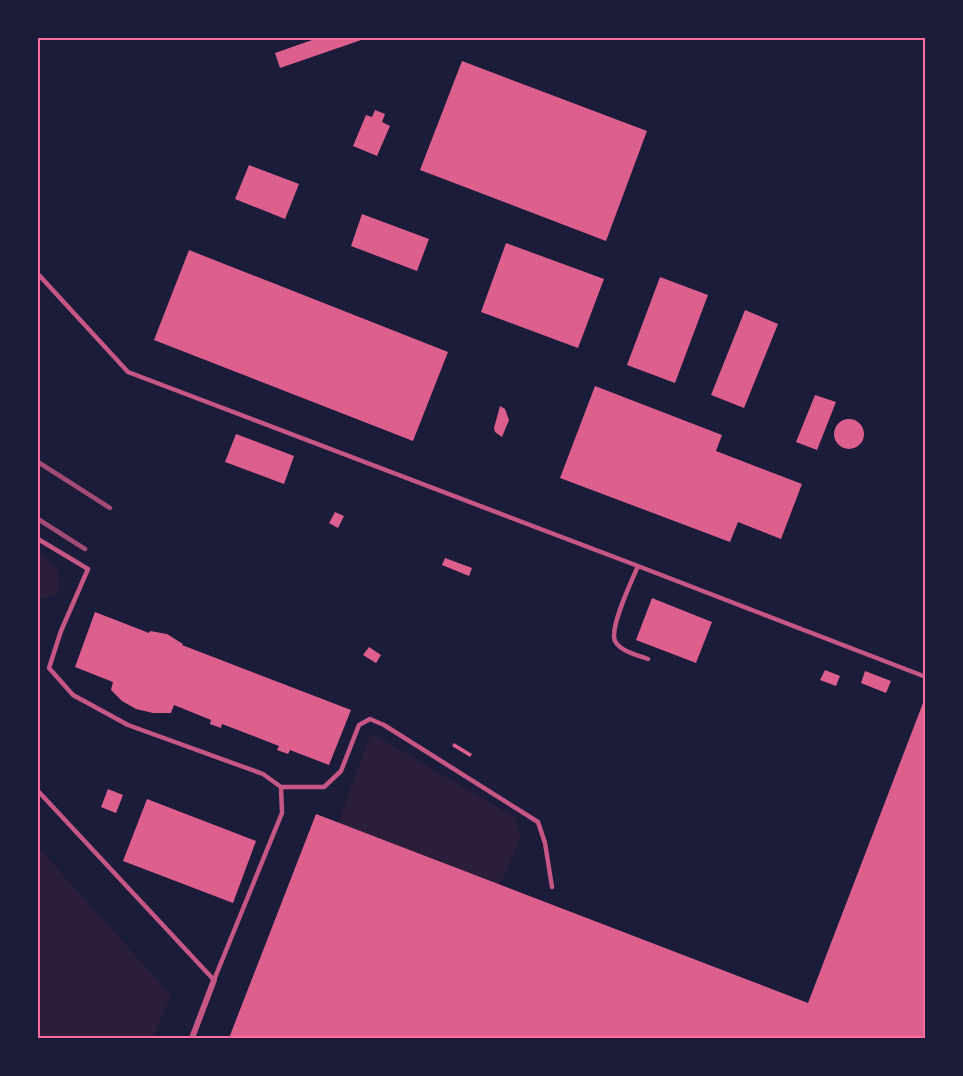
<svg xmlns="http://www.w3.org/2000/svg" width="963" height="1076" font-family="Manrope,sans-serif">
  <rect width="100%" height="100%" fill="#1b1b3a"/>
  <path fill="#2a1e3b" d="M 38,553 C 57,565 62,572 57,595 L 39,599 L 38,602 Z
    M 371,733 L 516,818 L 521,838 L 500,885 L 338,823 Z
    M 38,847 L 171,995 L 153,1038 L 38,1038 Z"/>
  <path fill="#dd5f8e" d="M 318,38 L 367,38 L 280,68 L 275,53 Z
    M 462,61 L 647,131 L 606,241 L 420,170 Z
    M 375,110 L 385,114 L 382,122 L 390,126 L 377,156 L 353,146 L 366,115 L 372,117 Z
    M 249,165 L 299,184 L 285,219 L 235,199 Z
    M 362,214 L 429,239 L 417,271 L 351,246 Z
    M 506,243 L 604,279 L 578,348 L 481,312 Z
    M 189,250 L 448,352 L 413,441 L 154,340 Z
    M 660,277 L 708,295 L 675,383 L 627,365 Z
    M 745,310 L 778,324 L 744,408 L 711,395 Z
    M 595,386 L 722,435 L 716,451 L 802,484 L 781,539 L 738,522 L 730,542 L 560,478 Z
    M 815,395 L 836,402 L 817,450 L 796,442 Z
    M 500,406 L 505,409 L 509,420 L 502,437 L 495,432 L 494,428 Z
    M834 434a15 15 0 1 1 30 0a15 15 0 1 1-30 0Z
    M 236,434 L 294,456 L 284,484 L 225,462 Z
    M 335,512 L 344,516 L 338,528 L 329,523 Z
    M 445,558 L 472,568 L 469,576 L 442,565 Z
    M 652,598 L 712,622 L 696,663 L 636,640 Z
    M 95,612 L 149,633 L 150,631 L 167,634 L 183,644 L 182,645 L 351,710 L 329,765 L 290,750 L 288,754 L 277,750 L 279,746 L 222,724 L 221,728 L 210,724 L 211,720 L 174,705 L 171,713 L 153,713 L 136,709 L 122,701 L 111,690 L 113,682 L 75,667 Z
    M 369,647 L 381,655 L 376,663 L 363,655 Z
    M 825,670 L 840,676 L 836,686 L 820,680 Z
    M 865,671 L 891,681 L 886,693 L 861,683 Z
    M 923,703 L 926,704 L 926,1038 L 229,1038 L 316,814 L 808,1003 Z
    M 454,743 L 472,754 L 470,757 L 452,746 Z
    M 108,789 L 123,795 L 116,813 L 101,807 Z
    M 147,799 L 256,841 L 233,903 L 123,861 Z"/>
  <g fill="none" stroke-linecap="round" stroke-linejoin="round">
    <path stroke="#c65784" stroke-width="4.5" d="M 38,274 L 128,372 L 638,566
      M 38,539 L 88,569 L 61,631 L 49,668 L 73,695 L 128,725 L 263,774 L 281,787 L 282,813 L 214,980 L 38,791
      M 648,659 C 638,655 621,652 615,641 C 609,628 632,580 638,566 L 926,677
      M 281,787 L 324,787 L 341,771 L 359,725 L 370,719 L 384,725 L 538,822 L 545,843 L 552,887"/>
    <path stroke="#c65784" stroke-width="6" d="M 192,1038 L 214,980"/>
    <path stroke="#a44b75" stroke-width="4.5" d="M 38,462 L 110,508
      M 38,519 L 85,549"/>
  </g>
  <rect width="963" height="1076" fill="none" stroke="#1b1b3a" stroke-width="78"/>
  <rect x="39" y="39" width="885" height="998" fill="none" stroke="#ff6b9d" stroke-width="2"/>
</svg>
